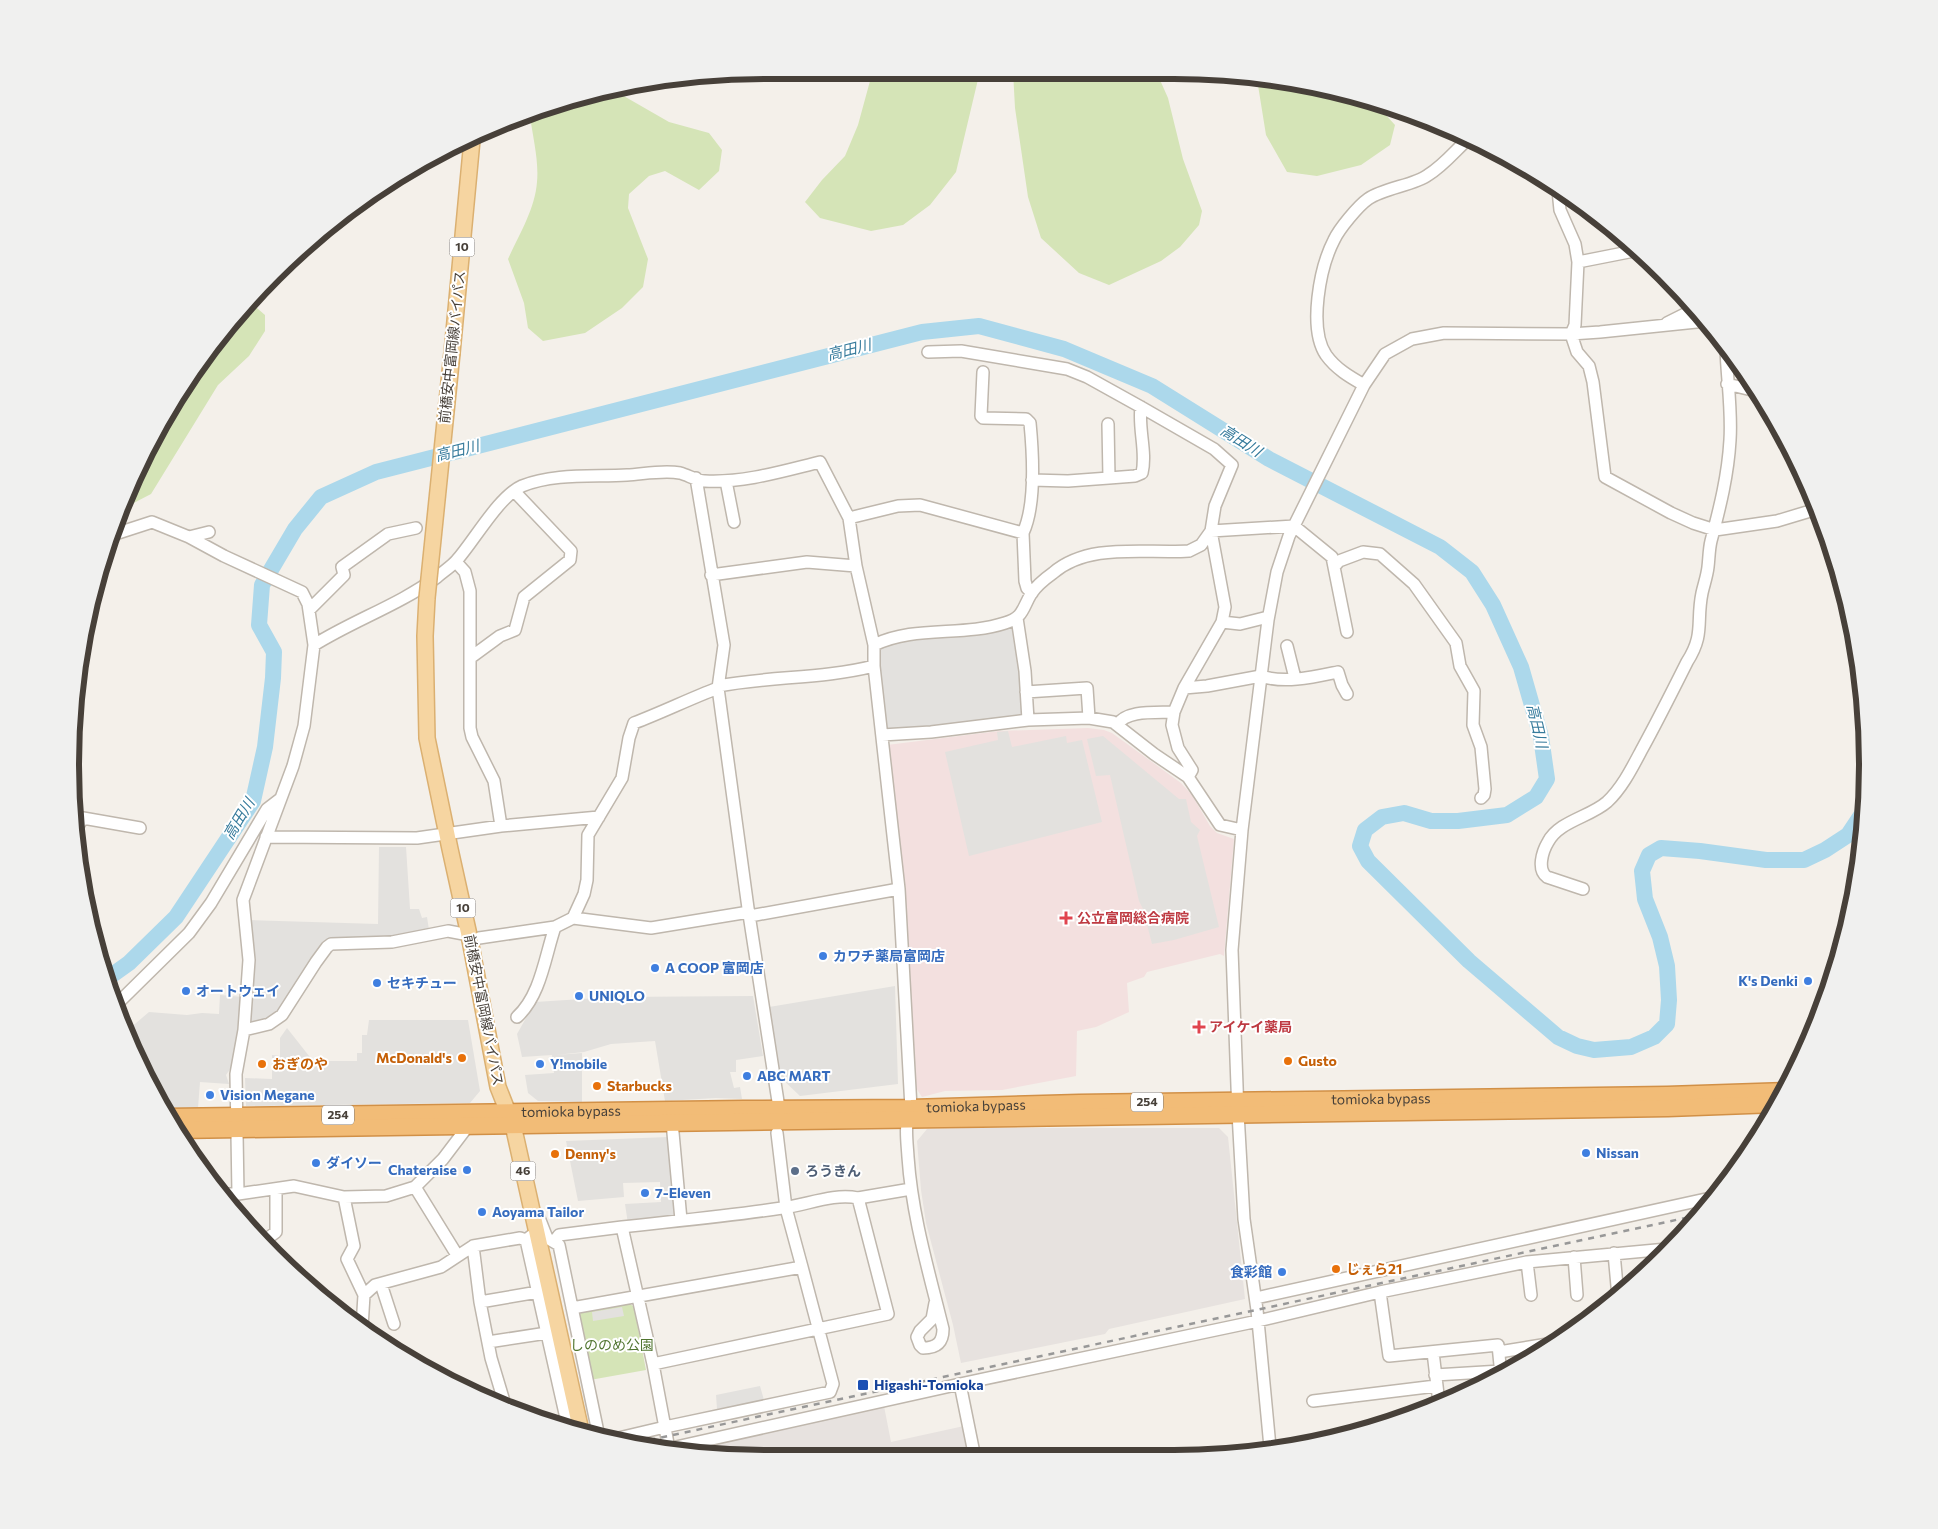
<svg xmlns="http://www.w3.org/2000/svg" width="1938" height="1529" font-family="Commissioner,'Noto Sans JP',sans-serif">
  <rect width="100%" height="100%" fill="#f4f0ea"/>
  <path fill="#e7e2df" d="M 968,1128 L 1219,1128 L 1228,1137 L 1245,1299 L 1109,1329 L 1105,1334 L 961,1363 L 953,1325 L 926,1223 L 921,1190 L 917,1141 L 927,1129 Z
    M 884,1406 L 891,1442 L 964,1426 L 971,1458 L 764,1459 L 684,1451 Z"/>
  <path fill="#f3e0df" d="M 1088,728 L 1104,730 L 1112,733 L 1181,783 L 1192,795 L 1210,826 L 1217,833 L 1234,839 L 1224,956 L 1220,954 L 1147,972 L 1144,977 L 1127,983 L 1129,1012 L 1096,1027 L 1077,1031 L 1076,1076 L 1002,1090 L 945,1091 L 922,1097 L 914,1085 L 912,1017 L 902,881 L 887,745 L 999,731 Z"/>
  <path fill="#d5e4b7" d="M 873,70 L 980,71 L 956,172 L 930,205 L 903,225 L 871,231 L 820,218 L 805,202 L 822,180 L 845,156 L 858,125 Z
    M 1013,71 L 1156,71 L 1168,98 L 1183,159 L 1202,211 L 1199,225 L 1180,247 L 1161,261 L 1109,285 L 1079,273 L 1041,238 L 1028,197 L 1015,108 Z
    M 1257,79 L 1374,102 L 1395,125 L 1390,145 L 1361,165 L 1317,176 L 1287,172 L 1266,135 Z
    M 618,89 L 622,95 L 669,122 L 709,133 L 722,150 L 719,171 L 699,190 L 665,171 L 649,176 L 629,194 L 628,208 L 648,259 L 643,287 L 622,308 L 585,333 L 543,341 L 528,328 L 524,303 L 508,259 C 519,235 535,209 537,182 C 539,161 533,138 530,116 L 584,94 Z
    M 251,303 L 265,315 L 265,331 L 249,356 L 218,385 L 151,494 L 126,507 L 163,418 Z
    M 629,1303 L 634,1307 L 646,1370 L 590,1380 L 577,1320 L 581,1313 Z"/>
  <path fill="#e3e1de" d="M 1009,626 L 1014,627 L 1025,715 L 892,731 L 887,728 L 884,709 L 882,705 L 878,654 L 880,648 L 886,643 Z
    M 1008,731 L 1012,747 L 1066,736 L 1067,743 L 1082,740 L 1102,822 L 969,856 L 945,752 L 998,740 L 997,732 Z
    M 1103,736 L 1179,799 L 1186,799 L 1191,822 L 1200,830 L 1197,836 L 1219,927 L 1174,940 L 1152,944 L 1143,909 L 1139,901 L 1110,775 L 1096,776 L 1087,739 Z
    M 379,847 L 406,847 L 410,909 L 419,909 L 422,918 L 427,917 L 429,930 L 391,937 L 328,942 L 318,950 L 285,1005 L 266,1020 L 249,1022 L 249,920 L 378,924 Z
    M 895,986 L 898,1084 L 800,1096 L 781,1078 L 769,1007 Z
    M 220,995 L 243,997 L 233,1065 L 226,1075 L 229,1084 L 200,1082 L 198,1108 L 162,1108 L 129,1029 L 149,1012 L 187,1015 L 202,1013 L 219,1014 Z
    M 753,996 L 763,1056 L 736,1060 L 736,1072 L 730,1072 L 734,1088 L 740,1087 L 742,1099 L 716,1098 L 665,1101 L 655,1041 L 611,1044 L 584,1052 L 556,1055 L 582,1053 L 582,1102 L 538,1101 L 528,1093 L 525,1075 L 554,1073 L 552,1055 L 522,1057 L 517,1034 L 535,1002 L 614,997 Z
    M 369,1020 L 468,1020 L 480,1091 L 470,1103 L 246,1106 L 245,1078 L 272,1079 L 272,1055 L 280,1056 L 280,1038 L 287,1028 L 313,1061 L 357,1061 L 357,1053 L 362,1053 L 362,1035 L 367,1035 Z
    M 668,1137 L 678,1215 L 675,1219 L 628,1224 L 625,1204 L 661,1202 L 660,1182 L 623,1183 L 624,1197 L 578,1201 L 566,1141 Z
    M 622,1307 L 624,1316 L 593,1321 L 592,1312 Z
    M 760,1386 L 764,1400 L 717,1409 L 716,1395 Z"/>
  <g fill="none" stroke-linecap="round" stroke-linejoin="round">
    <path stroke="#acd8eb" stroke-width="16" d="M 108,978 L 129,963 L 176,917 L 253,801 L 265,747 L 273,678 L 274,652 L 259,625 L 262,585 L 295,529 L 321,497 L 376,472 L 922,332 L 979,326 L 1064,349 L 1152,386 L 1269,459 L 1440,547 L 1472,572 L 1493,605 L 1521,667 L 1541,737 L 1547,779 L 1536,797 L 1507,815 L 1458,821 L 1431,821 L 1404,813 L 1382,817 L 1365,830 L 1360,846 L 1368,861 L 1469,961 L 1558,1037 L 1577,1046 L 1594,1050 L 1631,1047 L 1654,1037 L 1667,1024 L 1669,1000 L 1667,966 L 1660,937 L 1645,899 L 1642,871 L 1649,855 L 1661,848 L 1700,851 L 1766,860 L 1804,860 L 1825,850 L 1848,835 L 1862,814 L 1866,797"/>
    <g stroke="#bfb7ad" stroke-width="14">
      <path id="minor" d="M 1558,190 L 1560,210 L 1575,244 L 1578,262 L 1575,325 L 1571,334 L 1577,352 L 1589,366 L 1593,382 L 1605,477 L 1671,513 L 1693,523 L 1715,530 L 1777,521 L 1817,509
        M 1578,262 L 1639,250
        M 1667,323 L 1697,308
        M 928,352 L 961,351 L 1067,369 L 1087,377 L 1141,407 L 1214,449 L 1232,465 L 1215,506 L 1211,531 L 1225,607 L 1222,622 L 1184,688 L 1174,712 L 1172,725 L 1178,748 L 1192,770 L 1188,777
        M 983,372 L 981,416 L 983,418 L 1026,419 L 1030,423 C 1033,454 1036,505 1023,533
        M 1727,384 L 1756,391
        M 1364,385 C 1350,377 1336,369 1326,355 C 1308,328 1320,267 1334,240 C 1339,229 1358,206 1368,199 C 1384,188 1415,185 1428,175 C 1443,166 1455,151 1468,139
        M 696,478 L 724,645 L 718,688 L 748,908 L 779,1108
        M 1109,478 L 1135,476 L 1142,473 C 1147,452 1138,429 1141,407
        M 1032,480 L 1068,481 L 1109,478 L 1108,424
        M 726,481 L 734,522
        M 849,518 L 898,506 L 920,505 L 1023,533 L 1025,581 L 1027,588 L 1032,593
        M 115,534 L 152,522 L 189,537 L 224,556 L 302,592 L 308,604 L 314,645 L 304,726 L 293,766 L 243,900 L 249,960 L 244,1030 L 236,1074 L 238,1194
        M 189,537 L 209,532
        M 456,562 L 465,572 L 470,591 L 470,728 L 472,737 L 494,781 L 501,826
        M 1334,567 L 1339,561 L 1363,552 L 1380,554 L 1414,584 L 1456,643 L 1460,666 L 1474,691 L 1473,725 L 1481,747 L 1485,789 L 1484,795 L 1481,798
        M 711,575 L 807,562 L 856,566
        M 309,610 L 344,575 L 342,567 L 388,534 L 416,528
        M 1017,618 L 1025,671 L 1028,720
        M 1222,622 L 1240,624 L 1268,617
        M 314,645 C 354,620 399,605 437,577 C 444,571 452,566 457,560 C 474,541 499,496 522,486 C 554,473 593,477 627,475 C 644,474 663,470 680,473 C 688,475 697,481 705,481 C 744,483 783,471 820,462 L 849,518 L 856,566 L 874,645 L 874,666 L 899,889 L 911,1108 C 904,1124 907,1140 908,1157 C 912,1216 929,1272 943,1329 C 943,1342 937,1348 923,1348 L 920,1345 L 917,1337 L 920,1331 L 932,1319 L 935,1303
        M 874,645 C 915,625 963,637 1005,623 C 1024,617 1022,609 1031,594 C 1036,586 1046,578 1053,573 C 1089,542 1145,554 1189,551 L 1201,545 L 1211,531 L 1294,526 L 1332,557 L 1347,632
        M 1287,646 L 1294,674 L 1293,679
        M 470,658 L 500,636 L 515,630 L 524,597 L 570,560 L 571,551 L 514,491
        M 718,686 C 770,676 823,679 874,666
        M 1184,688 L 1207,686 L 1261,676 C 1285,684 1314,677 1338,672 L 1342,685 L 1347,694
        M 1026,692 L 1087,688 L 1089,718
        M 1117,725 C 1127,709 1157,713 1174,712
        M 882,735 L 931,732 L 1028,720 L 1089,718 L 1113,722 L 1154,754 L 1188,777 L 1220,825 L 1242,830
        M 78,826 L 83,818 L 140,828
        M 266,837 L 417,838 L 501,826 L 599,817
        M 1583,889 L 1547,877 C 1537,870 1542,852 1548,842 C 1559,821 1590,817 1607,802 C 1622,788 1632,768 1641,751 C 1657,722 1672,692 1687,662 C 1705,634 1696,622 1702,593 C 1704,584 1707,576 1708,567 C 1709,559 1709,549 1711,541 C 1720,507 1728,475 1730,440 C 1732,410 1727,379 1726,349
        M 750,916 L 899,889
        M 573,918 L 584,894 L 587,880 L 588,835 L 622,778 L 629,738 L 634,723 C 663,712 689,699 718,688
        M 479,938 L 555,927 L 573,918 L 651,928 L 749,912
        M 118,1003 L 189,933 L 211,903 L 267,809 L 280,799
        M 517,1017 C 541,995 545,956 555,927
        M 244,1030 L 269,1024 L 282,1015 L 316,962 L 327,947 L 331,944 L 392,942 L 448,931 L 469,935
        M 672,1122 L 681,1220
        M 415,1187 L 457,1255
        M 222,1194 L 238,1194 L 294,1186 L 344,1197 L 386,1196 L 415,1187 L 443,1159 L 468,1126
        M 344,1197 L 354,1246 L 347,1259 L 364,1295
        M 858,1198 L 888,1314 L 653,1364 L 622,1227 C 675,1221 729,1216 782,1208 C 807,1205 833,1193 858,1198 L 911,1189
        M 538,1215 L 547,1238 L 559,1245 L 599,1437
        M 531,1236 L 526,1240 L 568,1427
        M 264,1241 L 276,1232 L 276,1189
        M 554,1242 L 559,1235 L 622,1227
        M 473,1246 L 480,1302 L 491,1358 L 506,1408
        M 1614,1253 L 1618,1297
        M 1574,1257 L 1577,1295
        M 1527,1262 L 1531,1295
        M 381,1284 L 394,1324
        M 1380,1292 L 1389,1356 L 1498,1345 L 1501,1375
        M 1256,1298 L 1715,1197
        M 480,1302 L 538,1292
        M 572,1308 L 802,1267 L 786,1208 L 777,1133
        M 362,1327 L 364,1295 L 375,1285 L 441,1267 L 473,1246 L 520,1238 L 526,1240
        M 488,1342 L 547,1333
        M 1433,1352 L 1439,1403
        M 1499,1352 L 1548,1344
        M 653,1364 L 669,1449
        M 1435,1375 L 1501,1371
        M 960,1384 L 975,1458
        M 1313,1401 L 1436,1386
        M 610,1440 L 665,1427 L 830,1392 L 833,1384 L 802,1267
        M 1270,1447 L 1257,1310 L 1244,1219 L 1238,1113 L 1232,950 L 1242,830 L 1268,620 L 1277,572 L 1289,536 L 1364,385 L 1385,354 L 1412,339 L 1444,333 L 1571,334 L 1600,332 L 1706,321
        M 667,1449 L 960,1384 L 1258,1321 L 1380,1292 L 1527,1262 L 1667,1249"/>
    </g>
    <g stroke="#dbb071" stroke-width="18">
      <path id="major" d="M 452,353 L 472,140
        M 427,598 L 425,636 L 427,738 L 450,849 L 469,935 L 498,1087 L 513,1125 L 581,1431"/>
    </g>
    <g stroke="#d19047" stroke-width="19">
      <g id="highway">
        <path id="s1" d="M 167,1117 L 743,1109 L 911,1108 L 1079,1103 L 1667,1095 L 1785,1091"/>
        <path d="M 176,1130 L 1079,1117 L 1668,1108 L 1776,1104"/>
      </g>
    </g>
    <use href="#minor" stroke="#fff" stroke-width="11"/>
    <use href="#major" stroke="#f6d5a1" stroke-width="15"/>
    <use href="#highway" stroke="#f2bc77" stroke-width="16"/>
    <path stroke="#989898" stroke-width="2.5" stroke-dasharray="6 6" stroke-linecap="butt" d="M 626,1445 L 1699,1215"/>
    <g stroke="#dbb071" stroke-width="18" stroke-linecap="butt">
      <path id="major-bridge" d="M 427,598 L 452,353"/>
    </g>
    <use href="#major-bridge" stroke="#f6d5a1" stroke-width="15"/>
  </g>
  <g fill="#e0444e" stroke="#fff" stroke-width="2">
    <path d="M1063.5 910.5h5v5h5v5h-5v5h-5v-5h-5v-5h5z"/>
    <path d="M1196.5 1019.5h5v5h5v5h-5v5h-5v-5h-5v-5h5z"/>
  </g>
  <g fill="#3f7fe0" stroke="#fff" stroke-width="2">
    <circle cx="823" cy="956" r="5"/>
    <circle cx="655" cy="968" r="5"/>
    <circle cx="1808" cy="981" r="5"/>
    <circle cx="377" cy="983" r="5"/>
    <circle cx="186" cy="991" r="5"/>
    <circle cx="579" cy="996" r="5"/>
    <circle cx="540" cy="1064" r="5"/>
    <circle cx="747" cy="1076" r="5"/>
    <circle cx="210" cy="1095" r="5"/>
    <circle cx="1586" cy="1153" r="5"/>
    <circle cx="316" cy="1163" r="5"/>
    <circle cx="467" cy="1170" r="5"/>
    <circle cx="645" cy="1193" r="5"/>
    <circle cx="482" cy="1212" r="5"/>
    <circle cx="1282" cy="1272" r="5"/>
  </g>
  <g fill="#e8710a" stroke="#fff" stroke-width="2">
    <circle cx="462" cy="1058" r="5"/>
    <circle cx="1288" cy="1061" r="5"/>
    <circle cx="262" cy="1064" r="5"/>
    <circle cx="597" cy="1086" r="5"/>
    <circle cx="555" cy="1154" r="5"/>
    <circle cx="1336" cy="1269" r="5"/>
  </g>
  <circle fill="#5c6f8a" stroke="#fff" stroke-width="2" cx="795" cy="1171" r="5"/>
  <rect fill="#1a4fb4" stroke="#fff" stroke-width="2" x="857" y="1379" width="12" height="12" rx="2.5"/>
  <g text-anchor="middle" stroke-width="4" stroke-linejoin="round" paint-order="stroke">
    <g fill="#fff" stroke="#7e7974" stroke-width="1">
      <rect x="449.5" y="237.5" width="25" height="19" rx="4"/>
      <rect x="450.5" y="898.5" width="25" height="19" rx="4"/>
      <rect x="1131" y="1092.5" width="32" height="19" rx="4"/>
      <rect x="322" y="1105.5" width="32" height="19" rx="4"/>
      <rect x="510.5" y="1161.5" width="25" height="19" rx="4"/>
    </g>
    <g font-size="12" font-weight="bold" fill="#474039">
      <text x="462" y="251">10</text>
      <text x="463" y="912">10</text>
      <text x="1147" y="1106">254</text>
      <text x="338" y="1119">254</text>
      <text x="523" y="1175">46</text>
    </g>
    <g font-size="14" fill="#474039" stroke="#fff">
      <text transform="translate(452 347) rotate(-84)" y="5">前橋安中富岡線バイパス</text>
      <text transform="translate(484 1010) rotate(79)" y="5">前橋安中富岡線バイパス</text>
      <text dy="5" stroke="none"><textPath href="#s1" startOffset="1214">tomioka bypass</textPath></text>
      <text dy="5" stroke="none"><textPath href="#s1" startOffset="809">tomioka bypass</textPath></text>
      <text dy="5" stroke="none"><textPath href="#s1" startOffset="404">tomioka bypass</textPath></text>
    </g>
    <g font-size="14" font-weight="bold" fill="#be3a42" stroke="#fff" text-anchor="start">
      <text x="1077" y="923">公立富岡総合病院</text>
      <text x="1209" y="1032">アイケイ薬局</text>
    </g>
    <g font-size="14" font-weight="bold" fill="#366cbe" stroke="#fff" text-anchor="start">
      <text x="833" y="961">カワチ薬局富岡店</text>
      <text x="665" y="973">A COOP 富岡店</text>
      <text x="1798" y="986" text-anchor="end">K's Denki</text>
      <text x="387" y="988">セキチュー</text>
      <text x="196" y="996">オートウェイ</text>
      <text x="589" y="1001">UNIQLO</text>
      <text x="550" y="1069">Y!mobile</text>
      <text x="757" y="1081">ABC MART</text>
      <text x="220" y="1100">Vision Megane</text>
      <text x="1596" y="1158">Nissan</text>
      <text x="326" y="1168">ダイソー</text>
      <text x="457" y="1175" text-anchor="end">Chateraise</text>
      <text x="655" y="1198">7-Eleven</text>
      <text x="492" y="1217">Aoyama Tailor</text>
      <text x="1272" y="1277" text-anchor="end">食彩館</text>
    </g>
    <g font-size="14" font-weight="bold" fill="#c56008" stroke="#fff" text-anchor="start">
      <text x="452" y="1063" text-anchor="end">McDonald's</text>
      <text x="1298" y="1066">Gusto</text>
      <text x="272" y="1069">おぎのや</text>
      <text x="607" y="1091">Starbucks</text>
      <text x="565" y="1159">Denny's</text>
      <text x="1346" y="1274">じぇら21</text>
    </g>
    <g font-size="14" font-weight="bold" fill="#4e5e75" stroke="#fff" text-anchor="start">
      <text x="805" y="1176">ろうきん</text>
    </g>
    <g font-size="14" fill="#517530" stroke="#fff">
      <text x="612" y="1350">しののめ公園</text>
    </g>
    <g font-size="14" font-weight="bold" fill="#164399" stroke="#fff" text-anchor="start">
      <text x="874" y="1390">Higashi-Tomioka</text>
    </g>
    <g font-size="15" font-style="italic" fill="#367b9c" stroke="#fff">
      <text transform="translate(849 350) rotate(-14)" y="5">高田川</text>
      <text transform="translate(1241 441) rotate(32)" y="5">高田川</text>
      <text transform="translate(457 451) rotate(-14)" y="5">高田川</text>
      <text transform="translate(1537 726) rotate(77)" y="5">高田川</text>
      <text transform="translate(239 819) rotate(-59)" y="5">高田川</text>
    </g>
  </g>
  <path d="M0 0H1938V1529H0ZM764 79H1174A685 685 0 0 1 1859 764V765A685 685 0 0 1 1174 1450H764A685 685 0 0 1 79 765V764A685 685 0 0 1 764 79Z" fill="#f0f0ef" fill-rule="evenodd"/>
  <path fill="none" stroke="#474039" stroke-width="6" d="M764 79H1174A685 685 0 0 1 1859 764V765A685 685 0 0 1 1174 1450H764A685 685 0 0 1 79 765V764A685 685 0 0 1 764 79Z"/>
</svg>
